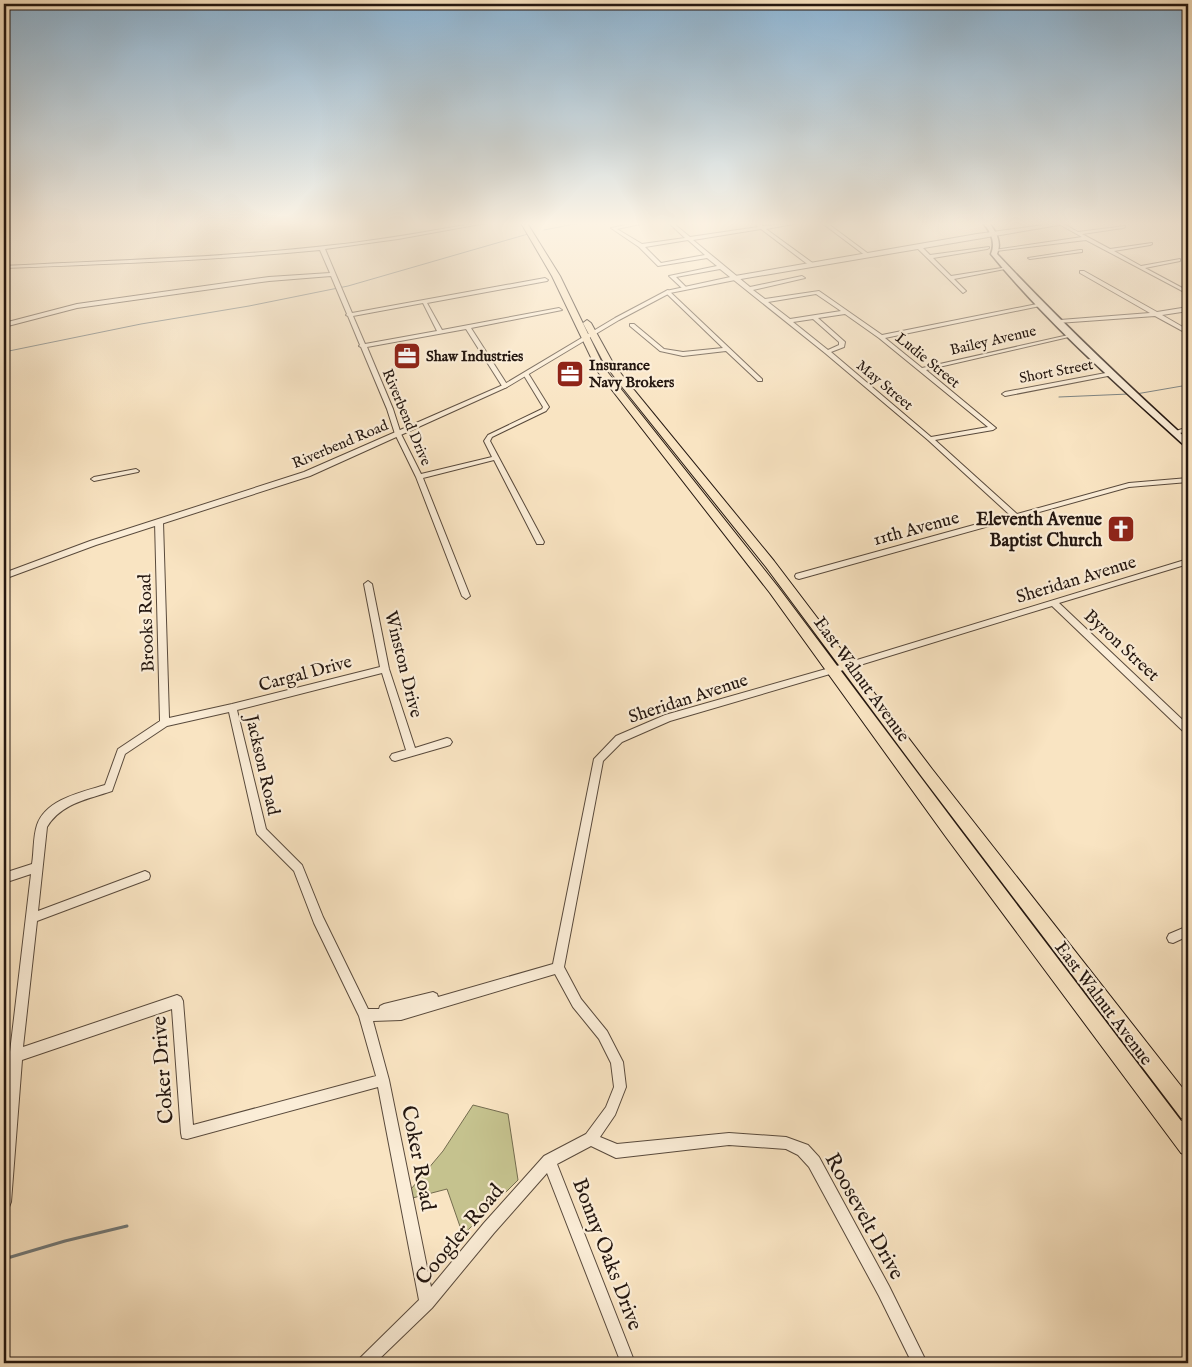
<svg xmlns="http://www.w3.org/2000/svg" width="1192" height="1367" font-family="'IM FELL English',serif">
  <rect width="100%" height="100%" fill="#f9e4c2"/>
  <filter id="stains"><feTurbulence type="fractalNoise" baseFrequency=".004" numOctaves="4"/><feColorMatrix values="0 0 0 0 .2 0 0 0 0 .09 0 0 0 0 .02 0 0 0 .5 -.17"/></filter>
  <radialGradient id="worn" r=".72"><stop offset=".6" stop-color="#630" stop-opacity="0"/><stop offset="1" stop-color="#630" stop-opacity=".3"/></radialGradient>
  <path fill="#c5c28e" stroke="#746c4f" d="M 473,1105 L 508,1114 L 518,1180 L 463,1235 L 447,1189 L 401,1201 L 443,1151 Z"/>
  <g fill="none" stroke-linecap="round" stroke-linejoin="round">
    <path stroke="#717979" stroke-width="1" d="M 544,230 L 580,223
      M 4,352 L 141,324 L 249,306 L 348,286 L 528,234
      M 1136,394 L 1188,385
      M 1059,397 L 1129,394"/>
    <path stroke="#717979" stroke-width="3" d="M 4,1259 L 65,1241 L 127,1226"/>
    <g stroke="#594a3c" stroke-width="2">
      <path id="minor" d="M 477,223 L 486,223 L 398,239 L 325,249 L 352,313 L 545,278 L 548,280 L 547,281 L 427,303 L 442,330 L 559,308 L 562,310 L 471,328 L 508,386 L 505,388 L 502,386 L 466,329 L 367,347 L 393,409 L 401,434 L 421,474 L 492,457 L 484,441 L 488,435 L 542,409 L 543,407 L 523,374 L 524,373 L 528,373 L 549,407 L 546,411 L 492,437 L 490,441 L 544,542 L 543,544 L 537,544 L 536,542 L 494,460 L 423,478 L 470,596 L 466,599 L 462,596 L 416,477 L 395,434 L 387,409 L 361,347 L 359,346 L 360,345 L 348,316 L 346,315 L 347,314 L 331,276 L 269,281 L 77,308 L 4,327 L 4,323 L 77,304 L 269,277 L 330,273 L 320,250 C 215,260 110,264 4,268 L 4,266 C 114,260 225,258 334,245 C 382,240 430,231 477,223 ZM 423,303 L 437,331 L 365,344 L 353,316 Z
        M 636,223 L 645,223 L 617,229 L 642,244 L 685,238 L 669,223 L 673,223 L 690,237 L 758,227 L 754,223 L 759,223 L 763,226 L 796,223 L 794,224 L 766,229 L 814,264 L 814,266 L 810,266 L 761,229 L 693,240 L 750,287 L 802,276 L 805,278 L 753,290 L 765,299 L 819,291 L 882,335 L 1042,303 L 1043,304 L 1040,306 L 885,338 L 922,368 L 1073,334 L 1073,336 L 926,370 L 996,428 L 993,430 L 935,440 L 1017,514 L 1129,483 L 1188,478 L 1188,482 L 1129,487 L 799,579 L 796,578 L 795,576 L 796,574 L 1010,515 L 928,440 L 825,353 L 720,269 L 676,277 L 687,288 L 684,290 L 669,276 L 717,266 L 707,258 L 658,266 L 639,247 L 611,228 ZM 688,240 L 705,255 L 661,263 L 645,247 ZM 816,294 L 841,311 L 790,319 L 768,302 ZM 845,314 L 879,338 L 988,427 L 931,437 L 831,352 L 844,347 L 845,342 L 818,318 ZM 813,319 L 839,342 L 839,345 L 828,350 L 793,322 Z
        M 822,223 L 827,223 L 870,255 L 866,256 Z
        M 1057,223 L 1062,223 L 1078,232 L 1125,226 L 1125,227 L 1123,228 L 1082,234 L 1110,249 L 1152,243 L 1152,244 L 1150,245 L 1114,251 L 1141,266 L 1180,259 L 1180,261 L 1145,268 L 1188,291 L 1188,294 L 1086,240 L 996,251 L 994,250 L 1082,237 Z
        M 917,246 L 921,246 L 930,255 L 989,247 L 989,248 L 987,249 L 933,258 L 951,276 L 1008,267 L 1010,268 L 954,279 L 966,291 L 963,293 L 917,248 Z
        M 1080,250 L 1082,250 L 1082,252 L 1030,259 L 1028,258 Z
        M 1080,271 L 1084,271 L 1157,312 L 1188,307 L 1188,311 L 1162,315 L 1188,330 L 1188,334 L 1155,316 L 1058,323 L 1058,321 L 1060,320 L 1150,313 L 1080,273 Z
        M 668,290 L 762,379 L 762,381 L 758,381 L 726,351 L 683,356 L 660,351 L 630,326 L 630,324 L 634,324 L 664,349 L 683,352 L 723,348 L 666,293 L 666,291 Z
        M 1111,372 L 1114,374 L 1113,375 L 1005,396 L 1002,394 L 1005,392 Z
        M 1188,427 L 1188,431 L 1176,434 L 1173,432 Z
        M 136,469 L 139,471 L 138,472 L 94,481 L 91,479 L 94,477 Z
        M 156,520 L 162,520 L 163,522 L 169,718 L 232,704 L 380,667 L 364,584 L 368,581 L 372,584 L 389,669 L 415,748 L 447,738 L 450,739 L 452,742 L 450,745 L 447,746 L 395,761 L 392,760 L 390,757 L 392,754 L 406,750 L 382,673 L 237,710 L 266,829 L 302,865 L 323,917 L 368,1009 L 379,1009 L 380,1006 L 384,1004 L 433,992 L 437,994 L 438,997 L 553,964 L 594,759 L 616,736 L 665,715 L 847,663 L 1188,559 L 1188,564 L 1059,603 L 1188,725 L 1188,734 L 1185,733 L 1052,606 L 847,669 L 670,721 L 622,742 L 603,761 L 564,967 L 581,999 L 607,1031 L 623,1062 L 626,1087 L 615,1115 L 600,1137 L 617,1144 L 729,1133 L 786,1137 L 808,1145 L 819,1157 L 889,1286 L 927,1363 L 912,1363 L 879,1296 L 809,1167 L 798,1155 L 786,1149 L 729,1145 L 616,1158 L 591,1146 L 557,1164 L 635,1363 L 621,1363 L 547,1173 L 494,1233 L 432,1308 L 375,1363 L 358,1363 L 360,1358 L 419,1300 L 378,1087 L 187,1139 L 182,1138 L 181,1133 L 172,1009 L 22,1060 L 11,1202 L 9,1207 L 4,1209 L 4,1127 L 9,1064 L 4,1066 L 4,1054 L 10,1052 L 31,874 L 4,883 L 4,873 L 32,864 C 34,852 33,837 37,825 C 46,799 82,792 105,785 L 118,749 L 160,721 L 155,522 ZM 229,712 L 256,831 L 257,834 L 294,871 L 314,923 L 359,1016 L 376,1076 L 193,1125 L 183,1001 L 181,997 L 177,995 L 23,1047 L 37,921 L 149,879 L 150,876 L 149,873 L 145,871 L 38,911 L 47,827 C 61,803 89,799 112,791 L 125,754 L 167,726 ZM 555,974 L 573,1007 L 599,1039 L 611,1063 L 614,1087 L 606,1107 L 586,1134 L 544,1156 L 484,1223 L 431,1287 L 389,1080 L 373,1021 L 401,1020 Z
        M 1188,926 L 1188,936 L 1173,943 L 1169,942 L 1167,938 L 1169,934 Z
        M 1188,1118 L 1188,1132 L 1178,1138 L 1173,1137 L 1172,1132 C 1174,1125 1181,1120 1188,1118 Z"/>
    </g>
    <g stroke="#594a3c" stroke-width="2">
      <path id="tertiary" d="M 1058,223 L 1071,223 L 735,280 L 670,293 L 619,320 L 507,387 L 310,476 L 96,545 L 4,579 L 4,573 L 90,541 L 304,472 L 503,385 L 615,318 L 666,291 L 735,276 L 977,234 Z"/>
    </g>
    <g stroke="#241710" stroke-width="3">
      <path id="secondary" d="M 983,223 L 989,223 C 996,232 1002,242 997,254 C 1058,319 1122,380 1188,440 L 1188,446 L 1185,446 C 1118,385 1048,324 991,254 C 996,242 991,232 983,223 Z"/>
    </g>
    <g stroke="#241710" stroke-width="2">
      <path id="primary" d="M 521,223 L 527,223 L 560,276 L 605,369 L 778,587 L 958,827 L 1188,1130 L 1188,1156 L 1181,1153 L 946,837 L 770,593 L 598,372 L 552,276 Z
        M 587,320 L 591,323 L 613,363 L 625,379 L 774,561 L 932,769 L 1188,1095 L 1188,1121 L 1181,1118 L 922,777 L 766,567 L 619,383 L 604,363 L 583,323 Z"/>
    </g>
    <use href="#minor" fill="#fbedd7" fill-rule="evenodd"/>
    <use href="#tertiary" fill="#fbedd7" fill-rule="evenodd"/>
    <use href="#secondary" fill="#fbedd7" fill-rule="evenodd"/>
    <use href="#primary" fill="#f9e4c2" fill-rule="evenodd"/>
  </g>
  <linearGradient id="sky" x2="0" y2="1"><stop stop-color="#8db7d8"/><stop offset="0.54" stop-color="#fcf3e4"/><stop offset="1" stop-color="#fcf3e4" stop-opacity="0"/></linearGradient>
  <rect width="1192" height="414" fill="url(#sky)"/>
  <defs>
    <g id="office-square" transform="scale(1.4375)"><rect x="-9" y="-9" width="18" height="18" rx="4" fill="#8f2418" stroke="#fbedd7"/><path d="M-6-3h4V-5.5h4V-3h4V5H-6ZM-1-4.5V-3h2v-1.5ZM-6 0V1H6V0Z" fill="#fff"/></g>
    <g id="church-square" transform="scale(1.4375)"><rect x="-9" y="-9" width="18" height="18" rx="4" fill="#8f2418" stroke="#fbedd7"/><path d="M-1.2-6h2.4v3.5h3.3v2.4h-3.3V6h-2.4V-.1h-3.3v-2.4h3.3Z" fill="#fff"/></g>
  </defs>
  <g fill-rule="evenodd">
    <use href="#office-square" x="407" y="356"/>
    <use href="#office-square" x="570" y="374"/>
    <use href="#church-square" x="1121" y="529"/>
  </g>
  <g text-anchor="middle" stroke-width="4.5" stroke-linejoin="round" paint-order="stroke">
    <g font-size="15" fill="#241710" stroke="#fbedd7">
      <text transform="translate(993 340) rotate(-13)" y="5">Bailey Avenue</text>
      <text transform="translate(928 360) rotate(39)" y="5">Ludie Street</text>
      <text transform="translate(1056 371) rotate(-11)" y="5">Short Street</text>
      <text transform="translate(885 385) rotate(40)" y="5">May Street</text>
      <text transform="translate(407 417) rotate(67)" y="5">Riverbend Drive</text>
      <text transform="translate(340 444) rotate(-23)" y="5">Riverbend Road</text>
    </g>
    <g font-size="15" font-weight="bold" fill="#241710" stroke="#fbedd7" text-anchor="start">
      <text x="426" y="361">Shaw Industries</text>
      <text x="589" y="370">Insurance<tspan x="589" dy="17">Navy Brokers</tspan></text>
    </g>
    <g font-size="18" font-weight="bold" fill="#241710" stroke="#fbedd7" text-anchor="end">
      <text x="1102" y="525">Eleventh Avenue<tspan x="1102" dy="21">Baptist Church</tspan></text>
    </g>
    <g font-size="18" fill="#241710" stroke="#fbedd7">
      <text transform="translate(916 528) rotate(-15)" y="6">11th Avenue</text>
      <text transform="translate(1076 579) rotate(-17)" y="6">Sheridan Avenue</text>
      <text transform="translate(146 623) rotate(-92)" y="6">Brooks Road</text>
      <text transform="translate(1122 645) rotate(43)" y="6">Byron Street</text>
      <text transform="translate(404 664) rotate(76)" y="6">Winston Drive</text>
      <text transform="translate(305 673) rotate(-15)" y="6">Cargal Drive</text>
      <text transform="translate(862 679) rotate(54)" y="6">East Walnut Avenue</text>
      <text transform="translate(688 698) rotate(-18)" y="6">Sheridan Avenue</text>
      <text transform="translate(263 765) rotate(77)" y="6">Jackson Road</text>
      <text transform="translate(1104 1003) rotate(53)" y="6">East Walnut Avenue</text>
    </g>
    <g font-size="21" fill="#241710" stroke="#fbedd7">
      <text transform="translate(162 1070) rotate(-94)" y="7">Coker Drive</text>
      <text transform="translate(419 1158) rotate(79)" y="7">Coker Road</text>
      <text transform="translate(865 1216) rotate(61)" y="7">Roosevelt Drive</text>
      <text transform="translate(459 1234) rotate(-50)" y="7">Coogler Road</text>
      <text transform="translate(608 1254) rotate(69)" y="7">Bonny Oaks Drive</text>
    </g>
  </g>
  <rect width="1192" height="1367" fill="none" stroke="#f9e4c2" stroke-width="20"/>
  <rect x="5" y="5" width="1182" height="1357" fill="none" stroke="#241710" stroke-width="2.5"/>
  <rect x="10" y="10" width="1172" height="1347" fill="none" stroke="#241710"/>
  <rect width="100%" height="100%" filter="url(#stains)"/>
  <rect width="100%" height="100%" fill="url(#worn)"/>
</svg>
